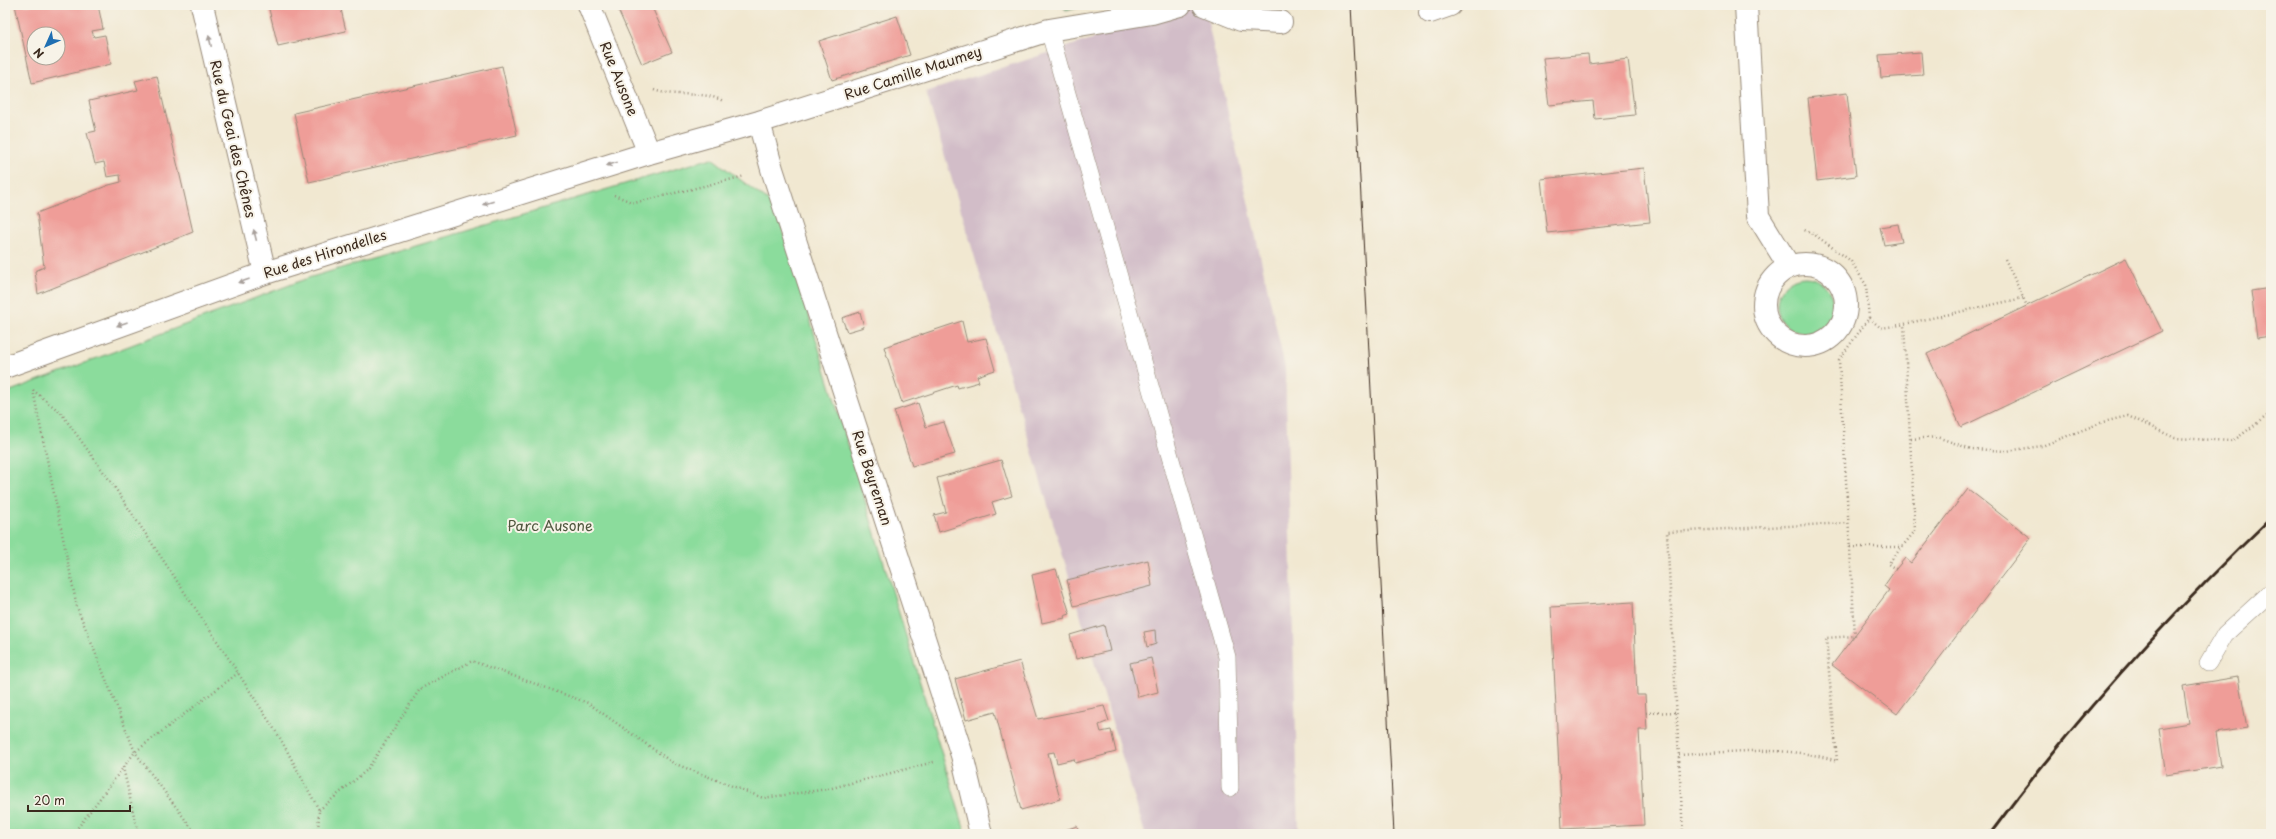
<svg xmlns="http://www.w3.org/2000/svg" width="2276" height="839" font-family="'Playpen Sans',sans-serif">
  <rect width="100%" height="100%" fill="#f7f3e8"/>
  <filter id="ink" filterUnits="userSpaceOnUse"><feTurbulence type="fractalNoise" baseFrequency=".025" numOctaves="2"/><feDisplacementMap in="SourceGraphic" scale="8" xChannelSelector="R" yChannelSelector="G"/><feConvolveMatrix kernelMatrix="1 2 1 2 8 2 1 2 1" color-interpolation-filters="sRGB"/></filter>
  <filter id="wash" filterUnits="userSpaceOnUse"><feTurbulence type="fractalNoise" baseFrequency=".012" numOctaves="4" result="noise"/><feDisplacementMap in="SourceGraphic" scale="16" xChannelSelector="R" yChannelSelector="G"/><feGaussianBlur stdDeviation="0.9" result="paint"/><feColorMatrix in="noise" values="0 0 0 0 0 0 0 0 0 0 0 0 0 0 0 0 0 1.4 0 .05"/><feComposite in="paint" operator="in"/></filter>
  <g filter="url(#wash)">
    <rect width="100%" height="100%" fill="#f1e8d1"/>
    <path fill="#d2bdc8" d="M 1198,5 L 1204,5 L 1285,367 L 1299,834 L 1145,834 L 926,92 Z"/>
    <path fill="#8bdc9c" stroke="#63835d" d="M 712,158 L 776,207 L 966,834 L 5,834 L 5,393 L 308,278 Z
      M1777 305a28 28 0 1 1 56 0a28 28 0 1 1-56 0Z"/>
    <path fill="#70bc84" stroke="#567351" d="M 1063,5 L 1087,5 L 1066,11 Z"/>
    <g id="blocks">
      <path fill="#ef9d98" fill-rule="evenodd" d="M 15,5 L 98,5 L 103,29 L 92,31 L 94,37 L 105,35 L 111,64 L 32,83 ZM 34,34 L 58,34 L 58,58 L 34,58 Z
        M 268,5 L 340,5 L 346,31 L 278,46 Z
        M 616,5 L 651,5 L 672,52 L 642,64 Z
        M 897,16 L 910,55 L 832,80 L 819,41 Z
        M 1921,52 L 1923,75 L 1881,78 L 1879,55 Z
        M 1588,54 L 1589,64 L 1628,59 L 1635,115 L 1595,119 L 1593,101 L 1549,105 L 1543,58 Z
        M 502,66 L 517,135 L 309,182 L 294,113 Z
        M 157,76 L 193,232 L 38,294 L 35,271 L 44,267 L 37,213 L 109,185 L 121,182 L 120,175 L 107,177 L 104,162 L 95,164 L 87,133 L 96,131 L 89,101 L 138,90 L 135,81 Z
        M 1847,93 L 1856,176 L 1817,181 L 1808,98 Z
        M 1644,168 L 1650,222 L 1547,233 L 1541,179 Z
        M 1898,224 L 1902,242 L 1884,245 L 1880,227 Z
        M 2126,258 L 2162,331 L 1961,427 L 1927,354 Z
        M 2271,288 L 2271,336 L 2257,338 L 2251,291 Z
        M 860,312 L 864,327 L 847,332 L 842,318 Z
        M 962,321 L 967,342 L 986,338 L 995,370 L 977,376 L 979,382 L 958,388 L 957,385 L 902,403 L 884,347 Z
        M 918,403 L 926,427 L 944,422 L 955,454 L 912,466 L 894,411 Z
        M 1001,460 L 1012,496 L 992,502 L 996,514 L 939,532 L 934,515 L 946,512 L 937,478 Z
        M 1968,489 L 2031,538 L 1897,714 L 1832,665 L 1889,590 L 1884,586 L 1896,569 L 1905,558 L 1911,563 Z
        M 1148,560 L 1152,586 L 1074,606 L 1067,580 Z
        M 1056,569 L 1070,614 L 1064,616 L 1065,618 L 1042,623 L 1032,575 Z
        M 1633,602 L 1637,695 L 1645,695 L 1647,730 L 1639,730 L 1644,825 L 1562,829 L 1551,607 Z
        M 1104,625 L 1110,651 L 1076,659 L 1070,635 Z
        M 1155,630 L 1156,644 L 1147,647 L 1144,632 Z
        M 1151,658 L 1158,692 L 1138,697 L 1130,663 Z
        M 1020,661 L 1038,719 L 1104,706 L 1109,721 L 1099,725 L 1101,732 L 1111,730 L 1116,752 L 1075,763 L 1074,759 L 1057,763 L 1054,752 L 1048,753 L 1060,799 L 1021,810 L 995,712 L 966,720 L 955,679 Z
        M 2238,677 L 2247,728 L 2216,733 L 2221,766 L 2166,775 L 2159,728 L 2189,723 L 2183,686 Z
        M 1077,826 L 1079,834 L 1066,834 L 1065,830 Z"/>
    </g>
  </g>
  <g filter="url(#ink)">
    <use href="#blocks" fill-opacity="0" stroke="#968978" stroke-width="1"/>
    <g fill="none" stroke-linecap="round" stroke-linejoin="round">
      <g stroke="#968978" stroke-width="18">
        <path id="lane" d="M 1049,30 L 1227,657 L 1230,788
          M 2208,663 L 2225,634 L 2271,592"/>
      </g>
      <g stroke="#968978" stroke-width="24">
        <path id="street" d="M 202,5 L 265,273
          M 589,5 L 649,153
          M 1204,5 L 1241,20 L 1281,22
          M 1746,5 L 1758,216 L 1789,266
          M 1430,12 L 1450,5
          M 759,122 L 772,169 L 962,755 L 981,834
          M1764 305a41 41 0 1 1 82 0a41 41 0 1 1-82 0Z
          M 5,367 L 265,273 L 649,153 L 759,122 L 1049,30 L 1152,13 L 1180,5"/>
      </g>
      <path stroke="#968978" stroke-width="2.5" stroke-dasharray="1 3" stroke-linecap="butt" d="M 654,90 C 676,98 703,90 723,101
        M 614,195 L 634,203 L 745,176
        M 2005,259 L 2027,306
        M 1869,318 L 1881,328 L 1895,326 L 2023,298
        M 33,390 L 61,413 L 113,485 L 231,662 L 280,738 L 319,810 L 318,834
        M 33,390 L 77,607 L 135,752 L 196,834
        M 1911,439 L 1937,437 L 1971,449 L 2006,451 L 2042,446 L 2103,422 L 2128,416 L 2175,438 L 2233,441 L 2271,413
        M 1850,547 L 1901,547
        M 1896,569 L 1888,564 L 1915,531 L 1904,324
        M 1646,713 L 1677,712
        M 1679,755 C 1729,752 1789,745 1837,761 L 1826,638 L 1855,636 L 1839,360 L 1869,318 L 1866,285 L 1851,261 L 1815,235 L 1802,229
        M 123,767 L 138,834
        M 319,810 L 367,770 L 420,689 L 472,661 L 588,703 L 673,763 L 763,798 L 828,789 L 934,762
        M 73,834 L 135,752 L 238,673
        M 1683,834 L 1667,532 L 1848,523"/>
      <use href="#lane" stroke="#fff" stroke-width="17"/>
      <use href="#street" stroke="#fff" stroke-width="22"/>
      <path stroke="#3b2a1e" stroke-width="1" d="M 1351,5 L 1394,834"/>
      <path stroke="#3b2a1e" stroke-width="3" d="M 1990,834 C 2074,720 2169,615 2271,518"/>
    </g>
    <defs><path id="oneway-solid" d="M-6-.8H1V-3.2L6.5 0L1 3.2V.8H-6Z"/></defs>
    <g fill="#a79f9a">
      <use href="#oneway-solid" transform="translate(210 41) rotate(-103)"/>
      <use href="#oneway-solid" transform="translate(612 164) rotate(163)"/>
      <use href="#oneway-solid" transform="translate(488 203) rotate(163)"/>
      <use href="#oneway-solid" transform="translate(255 235) rotate(-104)"/>
      <use href="#oneway-solid" transform="translate(244 281) rotate(160)"/>
      <use href="#oneway-solid" transform="translate(122 324) rotate(160)"/>
    </g>
  </g>
  <g text-anchor="middle" stroke-width="4" stroke-linejoin="round" paint-order="stroke">
    <g font-size="14" fill="#3b2a1e" stroke="#f7f3e8">
      <text transform="translate(913 73) rotate(-18)" y="5">Rue Camille Maumey</text>
      <text transform="translate(619 79) rotate(68)" y="5">Rue Ausone</text>
      <text transform="translate(233 139) rotate(77)" y="5">Rue du Geai des Chênes</text>
      <text transform="translate(325 254) rotate(-18)" y="5">Rue des Hirondelles</text>
      <text transform="translate(872 478) rotate(72)" y="5">Rue Beyreman</text>
    </g>
    <g font-size="14" fill="#4f563e" stroke="#f7f3e8">
      <text x="550" y="531">Parc Ausone</text>
    </g>
  </g>
  <rect width="2276" height="839" fill="none" stroke="#f7f3e8" stroke-width="20"/>
  <g transform="translate(46 46) rotate(225)"><circle r="19" fill="#f7f3e8" stroke="#aca397"/>
  <path d="M0-3L7 15L0 10L-7 15Z" fill="#1f6fb2"/>
  <text y="-6" font-size="11" font-weight="bold" text-anchor="middle" fill="#3b2a1e">N</text>
  </g>
  <path d="M28 805v6h102v-6" fill="none" stroke="#3b2a1e" stroke-width="2"/>
  <text x="34" y="805" font-size="12" fill="#3b2a1e" stroke="#f7f3e8" stroke-width="3" paint-order="stroke">20 m</text>
</svg>
